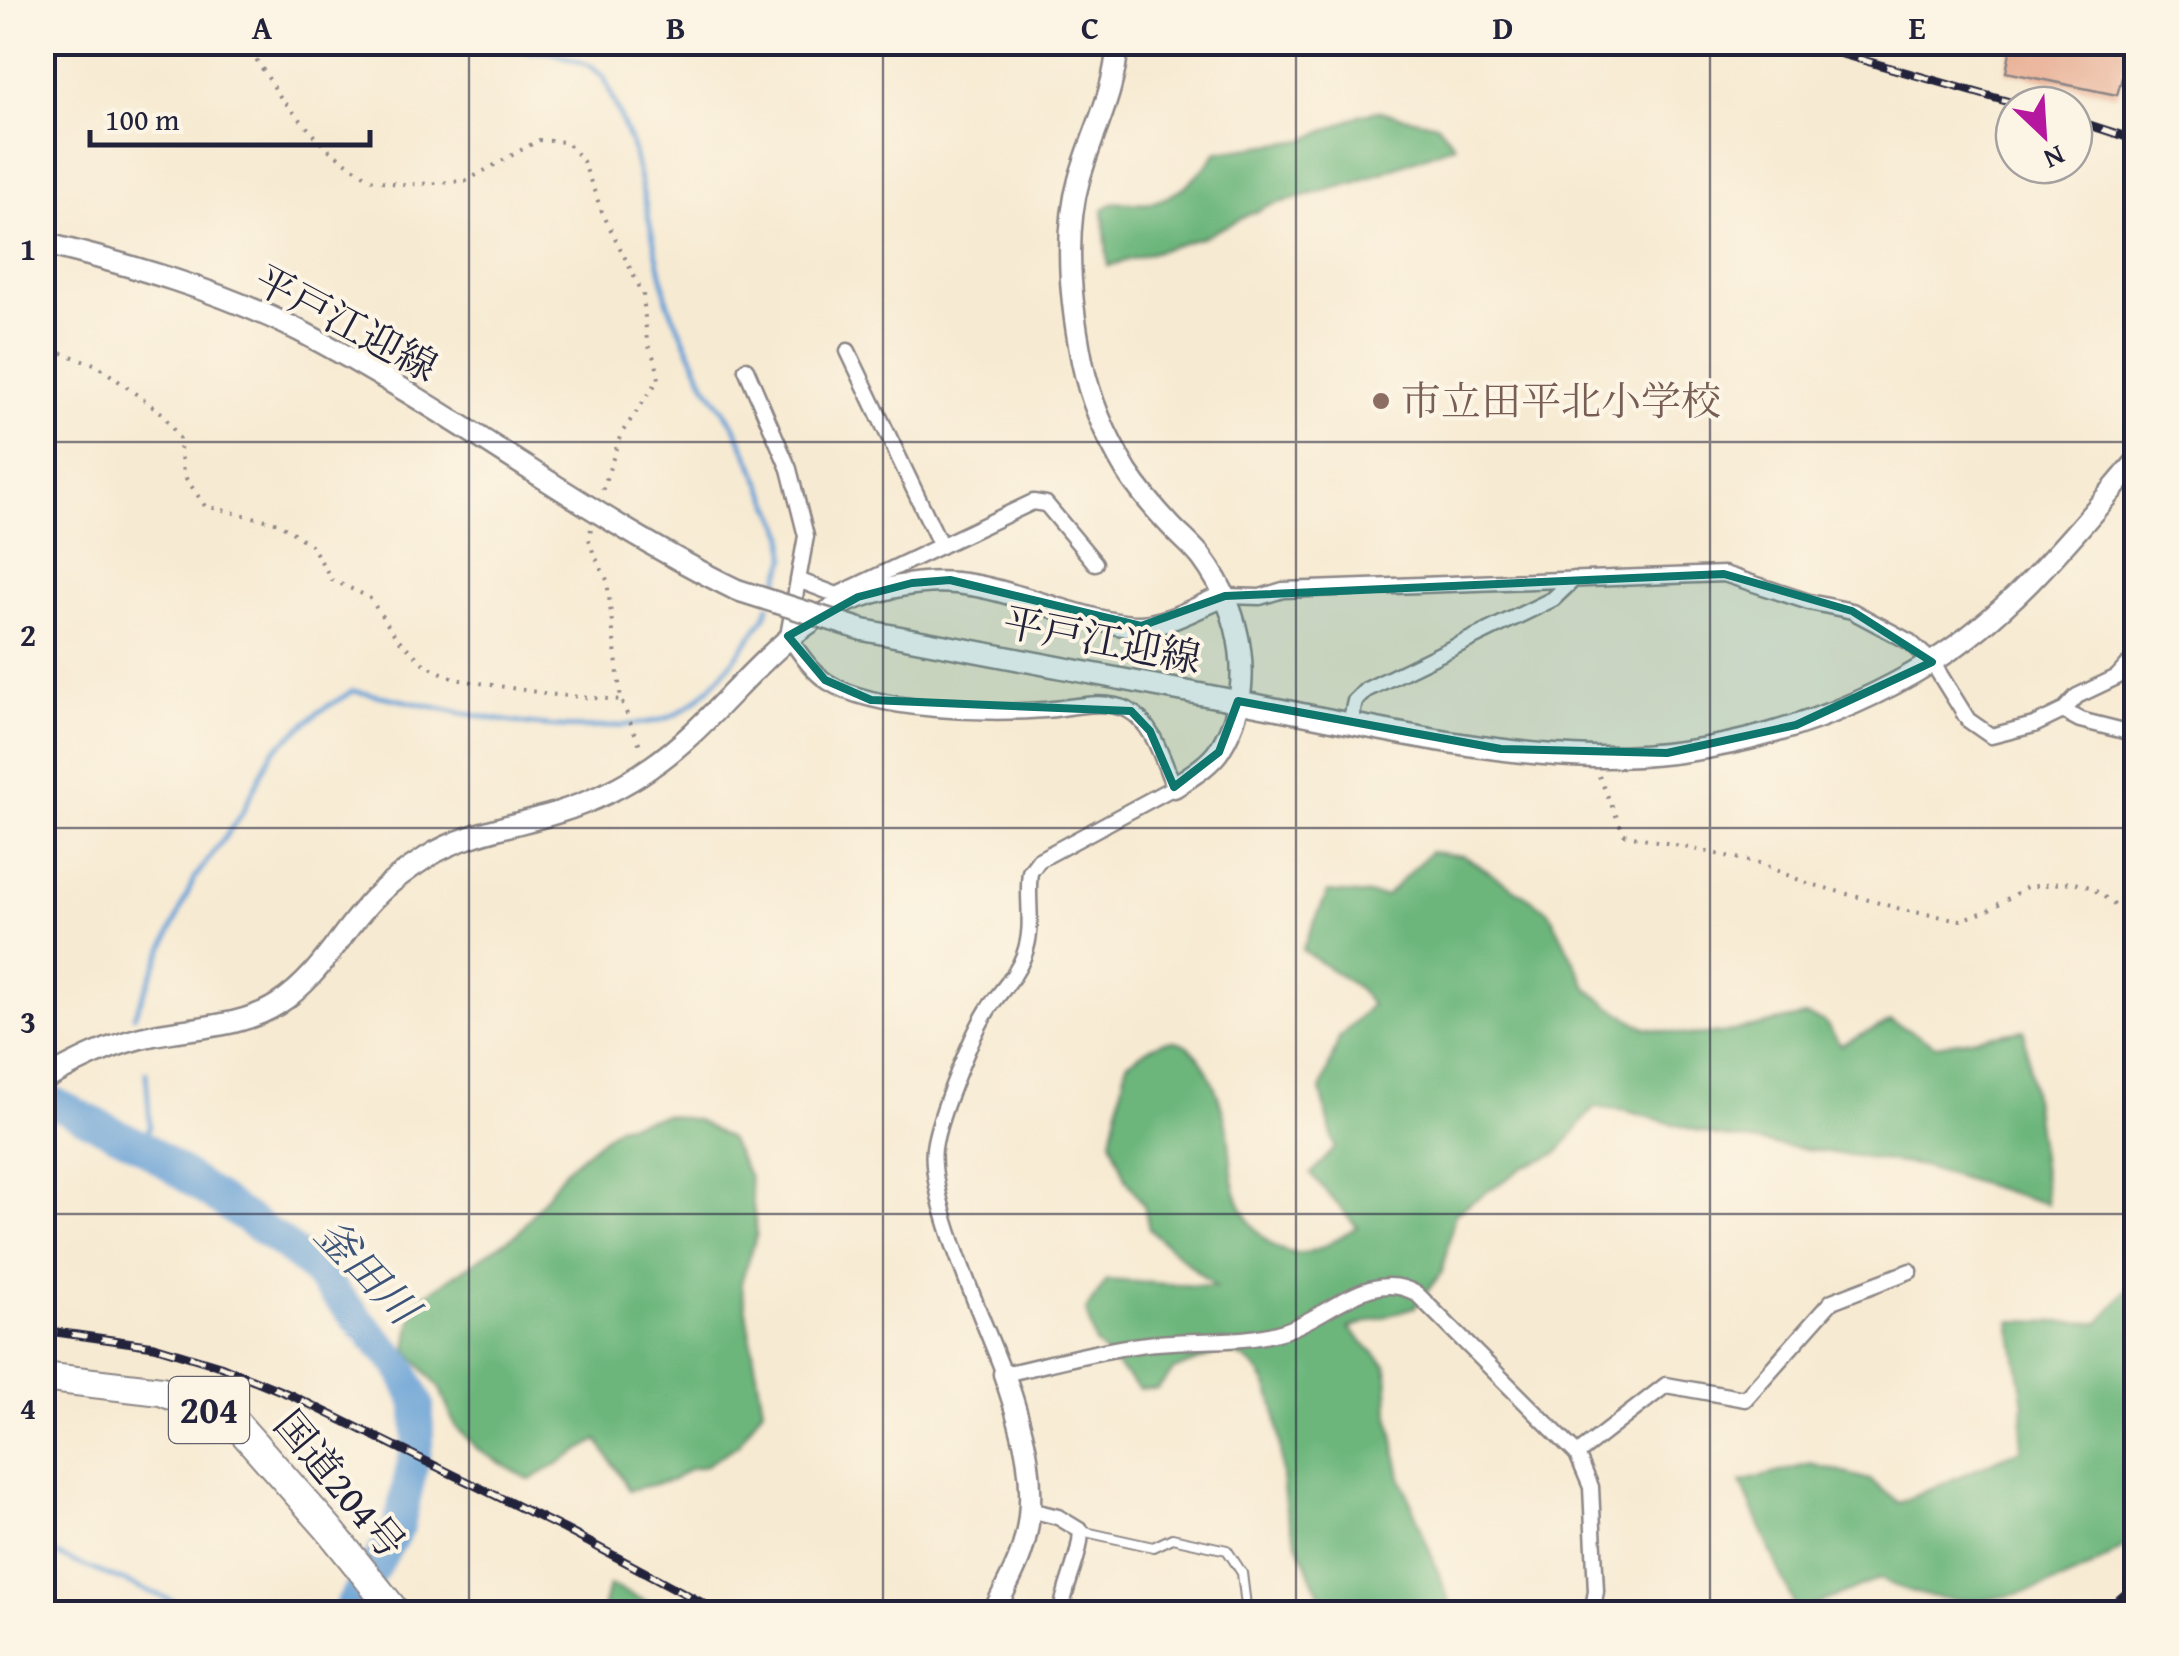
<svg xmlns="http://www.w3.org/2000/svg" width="2179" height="1656" font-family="'Gentium Book Plus','Noto Serif JP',serif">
  <rect width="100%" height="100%" fill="#fcf5e5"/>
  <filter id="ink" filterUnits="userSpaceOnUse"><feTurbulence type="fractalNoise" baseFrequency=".01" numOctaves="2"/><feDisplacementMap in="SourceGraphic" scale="20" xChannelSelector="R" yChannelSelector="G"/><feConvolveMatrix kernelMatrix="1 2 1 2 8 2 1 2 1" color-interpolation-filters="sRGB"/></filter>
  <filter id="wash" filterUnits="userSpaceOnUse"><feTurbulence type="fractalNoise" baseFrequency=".0048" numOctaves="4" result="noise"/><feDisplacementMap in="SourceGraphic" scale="40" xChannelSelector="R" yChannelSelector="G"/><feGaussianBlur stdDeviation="2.25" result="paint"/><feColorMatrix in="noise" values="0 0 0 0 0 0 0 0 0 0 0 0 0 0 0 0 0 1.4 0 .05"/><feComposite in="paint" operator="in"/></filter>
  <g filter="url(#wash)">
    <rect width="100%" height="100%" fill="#f7ead2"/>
    <path fill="#6cb67c" stroke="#476c5c" stroke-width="2.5" d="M 1377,111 L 1437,124 L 1455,145 L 1354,183 L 1267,206 L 1203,237 L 1108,266 L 1103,209 C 1122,196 1127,206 1148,203 C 1178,198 1200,175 1217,152 L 1305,140 L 1362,114 Z
      M 1430,852 L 1464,856 L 1549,911 L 1588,989 L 1611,1007 L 1646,1028 L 1687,1035 L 1723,1033 L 1805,1016 L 1824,1021 L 1841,1045 L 1891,1021 L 1936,1045 L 2024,1030 L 2047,1204 L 1922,1166 L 1717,1136 L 1626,1111 L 1594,1107 L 1558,1153 L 1526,1166 L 1455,1213 L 1442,1272 L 1415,1307 L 1349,1328 L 1387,1366 L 1389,1414 L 1401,1477 L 1454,1613 L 1330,1613 C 1313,1581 1297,1548 1287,1513 C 1276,1472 1289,1385 1244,1359 C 1238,1355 1229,1353 1222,1351 L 1174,1370 L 1157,1389 L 1139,1389 L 1095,1343 L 1086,1310 L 1107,1280 L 1215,1287 L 1149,1229 L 1144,1206 L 1126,1179 L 1111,1140 L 1127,1063 C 1137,1056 1148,1047 1160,1043 C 1200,1027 1221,1100 1227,1128 C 1231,1148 1230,1169 1235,1189 C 1243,1217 1268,1256 1302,1253 C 1321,1251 1341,1236 1357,1227 L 1311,1174 L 1335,1148 L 1321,1090 L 1339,1038 L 1371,1005 L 1358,988 L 1302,950 L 1328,892 L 1386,896 Z
      M 665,1115 L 696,1120 L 729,1139 L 749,1177 L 757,1234 L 741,1282 L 763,1408 L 738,1445 L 704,1466 L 689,1469 L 673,1480 L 629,1490 L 598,1440 L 530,1480 L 480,1451 L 455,1426 L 440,1389 L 407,1349 L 412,1318 L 425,1295 L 518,1233 L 567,1168 L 618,1126 Z
      M 2136,1280 L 2136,1538 C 2066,1592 1963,1622 1880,1579 L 1797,1612 L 1741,1482 L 1811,1464 L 1870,1480 L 1899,1503 L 2021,1449 L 2024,1404 L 2010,1321 L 2099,1323 Z
      M 609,1585 L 671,1613 L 602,1613 Z"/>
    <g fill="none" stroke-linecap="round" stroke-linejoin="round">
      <path stroke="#66a0d6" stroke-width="5" d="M 452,42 L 470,48 L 552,52 L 591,66 L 604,77 L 633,149 L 668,304 L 705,383 L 734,425 L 785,534 L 786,559 L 773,594
        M 134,1016 L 194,879 L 241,815 L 272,752 L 320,711 L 353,691 C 445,706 532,737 626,725 C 644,723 663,722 678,713 C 714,692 741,650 765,617 L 769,605
        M 142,1146 L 150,1126 L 146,1072
        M 42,1549 L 206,1614"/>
      <path stroke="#66a0d6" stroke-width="32" d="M 42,1097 L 142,1146 L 282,1243 L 310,1266 L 400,1366 L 418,1404 L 418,1439 L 399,1526 L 346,1614"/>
    </g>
    <g id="blocks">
      <path fill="#e8af94" d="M 2012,42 L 2132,42 L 2117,95 L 2006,72 Z"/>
    </g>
  </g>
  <g filter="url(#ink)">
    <use href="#blocks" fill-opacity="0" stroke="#8c8686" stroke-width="2.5"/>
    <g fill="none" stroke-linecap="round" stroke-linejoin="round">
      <g stroke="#8c8686" stroke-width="12">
        <path id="lane" d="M 1081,1531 L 1153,1547 L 1172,1538 L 1227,1550 L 1242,1573 L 1247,1614"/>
      </g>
      <g stroke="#8c8686" stroke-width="19">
        <path id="street" d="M 848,351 L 941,546
          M 746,369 L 789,469 L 806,536 L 788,636 C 799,652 811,671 828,682 C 875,712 989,714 1045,710 C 1070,708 1104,698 1128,710 C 1154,724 1163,762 1174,787 L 1039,860 L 1030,872 C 1026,901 1035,926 1024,955 C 1017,975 1003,988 991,1005 C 973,1030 938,1118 934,1148 C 928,1201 984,1320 1004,1374 C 1049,1364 1094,1351 1139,1345 C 1187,1337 1237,1346 1284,1331 C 1327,1318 1372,1266 1417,1294 L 1577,1454 L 1591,1487 L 1596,1591 L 1592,1614
          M 798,580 L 837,595 L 1033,502 L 1046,504 L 1095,563
          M 1225,596 L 1260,597 L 1283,590 L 1724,574 L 1809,602 L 1852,611 L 1910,642 L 1932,662 L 1968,720 L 1991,736 L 2034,725 L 2063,711 L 2077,696 L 2117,677 L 2136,656
          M 2063,711 L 2080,720 L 2136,734
          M 1350,723 L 1355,701 L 1366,690 L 1553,599 L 1574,579
          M 1577,1454 L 1666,1385 L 1745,1399 L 1832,1301 L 1910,1271
          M 1030,1510 L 1058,1517 L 1081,1531 C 1080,1560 1064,1585 1061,1614"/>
      </g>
      <g stroke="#8c8686" stroke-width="25">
        <path id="secondary" d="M 1118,42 C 1114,97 1093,130 1079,180 C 1063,236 1071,305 1082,361 C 1090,401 1106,437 1127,472 C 1139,490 1155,509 1170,525 C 1180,536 1193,546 1202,558 C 1242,612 1258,688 1220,749 C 1210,765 1189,777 1174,787
          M 42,243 C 131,265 219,290 300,331 C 451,409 585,516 737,590
          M 863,630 C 990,654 1116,678 1242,702 C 1356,724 1478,754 1594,757 C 1711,759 1833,724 1932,662 C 2014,611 2074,534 2136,462
          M 42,1081 C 78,1061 113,1043 154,1035 C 194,1027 243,1027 278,1004 C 320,977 340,933 374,898 C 390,882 408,869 427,857 C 465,833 513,826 556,813 C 588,803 623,787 651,767 C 726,716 772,627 860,597 C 940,569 982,585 1059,609 C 1085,616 1112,626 1140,626 C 1169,625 1198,606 1225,596
          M 993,1614 C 1002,1593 1016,1571 1022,1550 C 1041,1489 1024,1432 1004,1374"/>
      </g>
      <g stroke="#8c8686" stroke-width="32">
        <path id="highway" d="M 42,1377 L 161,1391 L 232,1419 L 328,1528 L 397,1614"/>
      </g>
      <path stroke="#8c8686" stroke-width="4" stroke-dasharray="2.5 8" stroke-linecap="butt" d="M 245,42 L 281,98 L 325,147 L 370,179 L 403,185 L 466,181 L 539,140 L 566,142 L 583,161 L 602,212 L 643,294 L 647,342 L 656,363 L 659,379 L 621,434 L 602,491
        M 42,346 L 97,365 L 163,414 L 179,438 L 183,474 L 205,506 L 279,523 L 312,546 L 332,580 L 369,597 L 396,637 L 424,664 L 454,679 L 556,695 L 621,700
        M 591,529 L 589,539 L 593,552 L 607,580 L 621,700 L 642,750
        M 1599,776 L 1624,834 L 1759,863 L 1804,882 L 1908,911 L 1961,920 L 1987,911 L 2027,887 L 2072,882 L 2090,887 L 2136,919"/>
      <use href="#lane" stroke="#fff" stroke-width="8"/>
      <use href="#street" stroke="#fff" stroke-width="14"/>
      <use href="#secondary" stroke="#fff" stroke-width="20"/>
      <use href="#highway" stroke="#fff" stroke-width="28"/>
      <g stroke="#22223b" stroke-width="9">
        <path id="rail" d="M 1800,42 L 2020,105
          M 2074,120 L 2136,140
          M 42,1330 L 154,1346 L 220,1366 L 293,1396 L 564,1529 L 723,1614
          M 2103,1614 L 2136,1585"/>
      </g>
      <use href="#rail" stroke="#fcf5e5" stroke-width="5" stroke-dasharray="15" stroke-linecap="butt"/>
      <g stroke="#8c8686" stroke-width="25" stroke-linecap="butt">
        <path id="secondary-bridge" d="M 737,590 L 863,630"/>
      </g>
      <use href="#secondary-bridge" stroke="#fff" stroke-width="20"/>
    </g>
  </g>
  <path fill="#0f766e" fill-opacity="0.2" stroke="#0f766e" stroke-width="8" stroke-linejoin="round" d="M 1724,574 L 1852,611 L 1932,662 L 1796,725 L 1667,753 L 1501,749 L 1238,701 L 1219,752 L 1174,787 L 1150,731 L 1131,711 L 871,700 L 825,680 L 788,636 L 858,597 L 912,583 L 950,580 L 1141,626 L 1225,596 Z"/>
  <path fill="none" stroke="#22223b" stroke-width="2.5" stroke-opacity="0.55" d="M 469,42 L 469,1614M 883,42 L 883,1614M 1296,42 L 1296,1614M 1710,42 L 1710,1614M 42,442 L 2136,442M 42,828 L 2136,828M 42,1214 L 2136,1214"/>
  <circle fill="#8d6e63" stroke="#fcf5e5" stroke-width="4" cx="1381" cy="401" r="10"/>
  <g text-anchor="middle" stroke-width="8" stroke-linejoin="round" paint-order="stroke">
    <rect fill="#fcf5e5" stroke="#63616e" stroke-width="2.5" x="169" y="1377" width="80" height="66" rx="8"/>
    <g font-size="38" font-weight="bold" fill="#22223b">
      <text x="209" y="1423">204</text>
    </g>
    <g font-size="40" fill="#22223b" stroke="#fcf5e5">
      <text transform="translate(346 323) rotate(28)" y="14">平戸江迎線</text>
      <text transform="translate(1102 640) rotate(11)" y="14">平戸江迎線</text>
      <text transform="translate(340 1484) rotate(50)" y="14">国道204号</text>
    </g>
    <g font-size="40" fill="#785e54" stroke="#fcf5e5" text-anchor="start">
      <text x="1401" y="415">市立田平北小学校</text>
    </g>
    <g font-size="42" font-style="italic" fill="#3d5479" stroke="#fcf5e5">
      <text transform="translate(367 1271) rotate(46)" y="15">釜田川</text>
    </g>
  </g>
  <rect width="2179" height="1656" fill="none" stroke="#fcf5e5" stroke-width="110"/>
  <g transform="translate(2044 135) rotate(155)"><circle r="48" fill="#fcf5e5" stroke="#a5a1a1" stroke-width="2.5"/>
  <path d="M0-8L18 38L0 25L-18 38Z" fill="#b5179e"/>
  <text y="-15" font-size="28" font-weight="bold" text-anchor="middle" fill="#22223b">N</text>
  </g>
  <path d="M90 130v15h280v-15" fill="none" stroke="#22223b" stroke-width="5"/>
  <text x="105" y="130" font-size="30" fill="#22223b" stroke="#fcf5e5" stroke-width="8" paint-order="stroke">100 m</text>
  <rect x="55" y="55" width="2069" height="1546" fill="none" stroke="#22223b" stroke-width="4"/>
  <g font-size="32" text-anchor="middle" font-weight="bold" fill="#22223b">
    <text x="262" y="39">A</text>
    <text x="676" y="39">B</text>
    <text x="1090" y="39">C</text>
    <text x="1503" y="39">D</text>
    <text x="1917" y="39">E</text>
    <text x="28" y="260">1</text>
    <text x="28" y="646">2</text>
    <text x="28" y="1033">3</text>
    <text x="28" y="1419">4</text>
  </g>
</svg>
